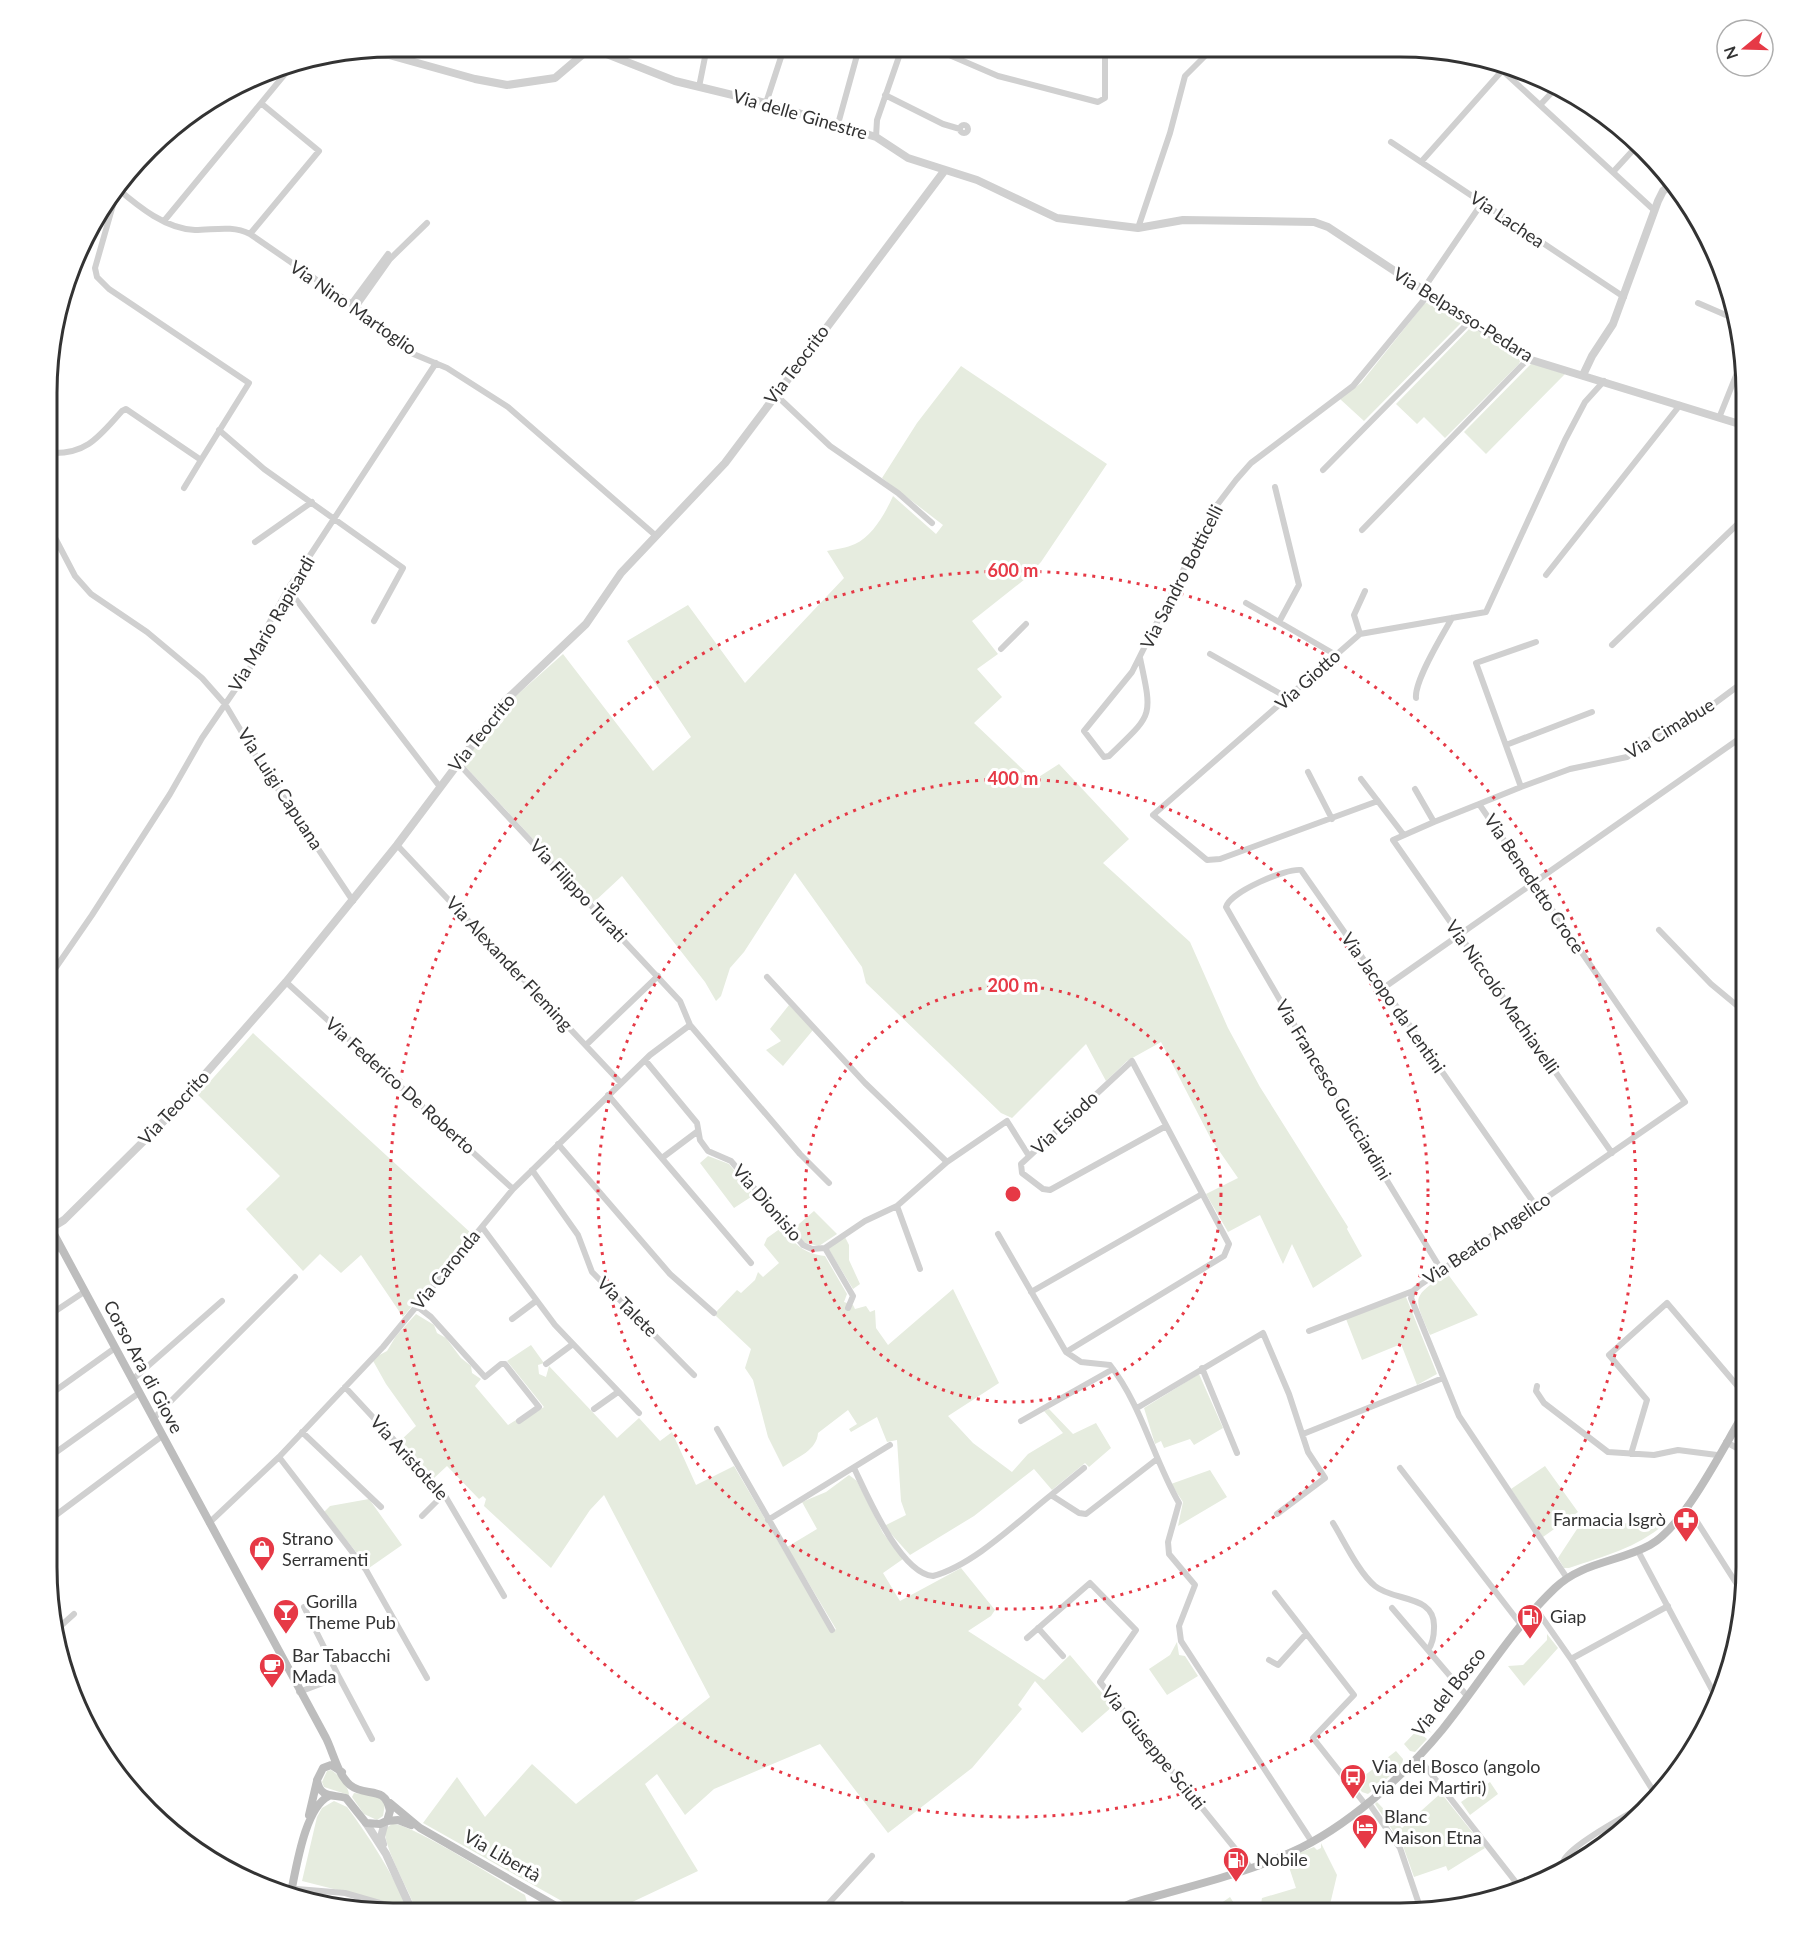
<svg xmlns="http://www.w3.org/2000/svg" width="1793" height="1960" font-family="Lato,sans-serif">
  <rect width="100%" height="100%" fill="#fff"/>
  <path fill="#e6ecdf" d="M 1432,300 L 1461,316 L 1463,321 L 1364,421 L 1340,399 L 1361,383 L 1424,304 Z
    M 1473,325 L 1521,359 L 1519,364 L 1445,438 L 1424,417 L 1417,424 L 1396,404 Z
    M 1532,363 L 1565,374 L 1486,454 L 1464,432 Z
    M 961,366 L 1107,464 L 1041,562 L 1025,579 L 972,621 L 998,654 L 977,669 L 1002,697 L 974,723 L 1034,780 L 1059,764 L 1129,839 L 1103,863 L 1190,942 L 1228,1028 L 1260,1087 L 1348,1227 L 1347,1229 L 1362,1256 L 1313,1288 L 1292,1244 L 1283,1264 L 1260,1215 L 1228,1232 L 1206,1194 L 1238,1178 L 1211,1139 L 1161,1042 L 1127,1061 L 1106,1081 L 1086,1044 L 1012,1118 L 1001,1113 L 866,983 L 862,967 L 795,873 L 744,952 L 730,968 L 721,996 L 716,1001 L 705,982 L 622,876 L 593,903 L 462,763 L 507,704 L 563,654 L 653,771 L 691,737 L 627,641 L 688,605 L 745,683 L 844,578 L 827,551 C 836,549 847,548 855,544 C 872,537 886,512 893,496 L 936,534 L 943,525 L 882,478 L 917,423 Z
    M 789,1005 L 813,1030 L 783,1066 L 766,1050 L 781,1041 L 770,1029 Z
    M 253,1033 L 472,1234 L 403,1317 L 361,1255 L 341,1273 L 320,1254 L 303,1271 L 246,1209 L 280,1176 L 198,1095 Z
    M 708,1156 L 729,1164 L 754,1195 L 734,1208 L 700,1163 Z
    M 814,1211 L 837,1234 L 819,1246 L 805,1243 L 792,1230 Z
    M 781,1228 C 794,1243 804,1254 825,1256 L 847,1294 L 844,1302 L 853,1305 L 855,1309 L 866,1306 L 870,1312 L 875,1310 L 876,1328 L 888,1345 L 953,1289 L 999,1383 L 948,1416 L 973,1443 L 1012,1472 L 1028,1454 L 1063,1433 L 1044,1411 L 1049,1409 L 1073,1434 L 1096,1423 L 1111,1448 L 1089,1467 L 1085,1463 L 1052,1490 L 1034,1469 L 974,1516 L 910,1555 L 884,1526 L 906,1515 L 901,1501 L 897,1440 L 887,1442 L 877,1417 L 851,1432 L 849,1429 L 857,1424 L 848,1410 L 818,1433 C 817,1450 798,1457 783,1467 L 768,1437 L 753,1380 L 745,1368 L 751,1349 L 716,1316 L 717,1311 L 737,1290 L 741,1293 L 755,1280 L 758,1272 L 763,1277 L 779,1263 L 764,1245 L 767,1238 Z
    M 845,1237 L 849,1245 L 849,1260 L 860,1284 L 853,1289 L 828,1248 Z
    M 1447,1273 L 1478,1315 L 1430,1335 C 1413,1296 1411,1298 1447,1273 Z
    M 1403,1297 L 1406,1297 L 1437,1374 L 1417,1385 L 1401,1344 L 1362,1360 L 1346,1319 Z
    M 416,1314 L 434,1325 L 437,1333 L 446,1338 L 461,1358 L 471,1366 L 472,1373 L 481,1379 L 475,1386 L 508,1425 L 516,1420 L 519,1423 L 544,1407 L 507,1361 L 531,1345 L 544,1363 L 538,1365 L 539,1374 L 546,1377 L 549,1366 L 617,1438 L 639,1418 L 660,1441 L 672,1432 L 696,1485 L 734,1466 L 831,1632 L 836,1629 L 787,1547 L 817,1529 L 802,1502 L 826,1492 L 849,1475 L 857,1481 L 883,1533 L 903,1559 L 883,1573 L 900,1601 L 961,1568 L 995,1610 L 991,1616 L 968,1631 L 1044,1680 L 1070,1655 L 1113,1706 L 1082,1733 L 1035,1681 L 1018,1705 L 1022,1709 L 972,1768 L 888,1833 L 820,1744 L 714,1789 L 685,1815 L 657,1774 L 645,1784 L 698,1871 L 609,1913 L 583,1913 L 423,1823 L 457,1777 L 485,1817 L 532,1764 L 576,1804 L 710,1697 L 604,1495 L 590,1510 L 551,1568 L 484,1506 L 486,1499 L 483,1496 L 479,1499 L 447,1466 L 433,1479 L 400,1441 L 416,1426 L 386,1384 L 372,1359 L 387,1351 L 396,1336 Z
    M 1199,1374 L 1223,1428 L 1194,1445 L 1190,1439 L 1164,1448 L 1161,1441 L 1155,1444 L 1144,1408 Z
    M 1545,1466 L 1578,1512 L 1543,1537 L 1511,1489 Z
    M 1210,1470 L 1227,1497 L 1178,1526 L 1183,1502 L 1171,1484 Z
    M 369,1499 L 402,1545 L 369,1568 L 324,1512 L 330,1506 Z
    M 1668,1521 C 1638,1548 1607,1555 1569,1568 L 1564,1568 L 1558,1558 L 1579,1526 Z
    M 1547,1634 L 1558,1648 L 1524,1686 L 1508,1666 L 1523,1665 L 1547,1640 Z
    M 1177,1642 L 1179,1655 L 1185,1656 L 1198,1676 L 1167,1695 L 1149,1669 L 1170,1655 Z
    M 1422,1725 L 1432,1733 L 1424,1729 L 1420,1733 L 1427,1739 L 1415,1752 L 1410,1751 L 1404,1744 Z
    M 1396,1751 L 1403,1759 L 1402,1766 L 1368,1794 L 1362,1792 L 1355,1783 Z
    M 327,1771 L 331,1770 C 338,1774 349,1787 349,1795 L 324,1787 L 322,1782 Z
    M 1490,1782 L 1498,1794 L 1470,1815 L 1461,1802 Z
    M 354,1793 L 377,1796 L 385,1804 L 383,1816 L 377,1820 L 364,1814 L 352,1797 Z
    M 1441,1793 L 1485,1848 L 1448,1871 L 1446,1866 L 1414,1877 L 1403,1846 L 1375,1804 L 1377,1802 L 1402,1828 Z
    M 334,1801 L 347,1807 C 370,1838 389,1868 406,1904 L 401,1906 L 302,1881 L 317,1817 L 322,1808 Z
    M 392,1824 C 408,1821 504,1883 525,1895 L 530,1913 L 417,1913 C 410,1891 383,1848 385,1829 Z
    M 1321,1843 L 1337,1875 L 1328,1913 L 1207,1913 L 1230,1897 L 1239,1911 L 1261,1904 L 1262,1898 L 1296,1888 L 1286,1858 L 1314,1847 L 1317,1850 L 1321,1848 Z"/>
  <g fill="none" stroke-linecap="round" stroke-linejoin="round">
    <path stroke="#d0d0d0" stroke-width="6" d="M 933,48 L 998,76 L 1098,102 L 1105,98 L 1105,48
      M 1491,60 L 1655,211
      M 699,87 L 707,47
      M 885,95 L 943,124 L 960,129
      M 766,103 L 784,48
      M 1540,105 L 1557,87
      M 838,124 L 859,48
      M960 129a4 4 0 1 1 8 0a4 4 0 1 1-8 0Z
      M 876,137 L 877,120 L 902,48
      M 1391,142 L 1624,297
      M 1421,162 L 1508,64
      M 1613,172 L 1635,148
      M 118,189 C 139,207 166,229 195,230 C 214,230 232,225 250,234 L 356,307 L 411,353 L 447,368 L 508,407 L 655,535
      M 164,221 L 294,63
      M 1138,228 L 1170,133 L 1185,76 L 1212,49
      M 250,234 L 319,151 L 262,104
      M 1422,291 L 1482,203
      M 1698,303 L 1735,319
      M 351,304 L 388,254
      M 356,307 L 390,259 L 427,223
      M 776,395 L 830,446 L 898,493 L 932,523
      M 1719,418 L 1743,358
      M 219,430 L 264,469 L 403,568 L 374,621
      M 52,453 C 88,454 100,435 122,411 L 126,409 L 201,460 L 249,383 L 109,289 L 97,277 L 95,268 L 117,191
      M 1323,470 L 1471,320
      M 1275,487 L 1299,585 L 1279,622
      M 184,488 L 201,460
      M 1362,530 L 1528,359
      M 52,532 L 75,576 L 91,594 L 147,632 L 202,678 L 225,704 L 256,756 L 353,901
      M 255,542 L 312,502
      M 1546,575 L 1680,405
      M 288,589 L 440,787
      M 1246,603 L 1336,655
      M 1360,634 L 1354,615 L 1365,591
      M 1536,642 L 1476,663 L 1521,787 L 1479,804 L 1685,1102 L 1420,1285 L 1413,1291 L 1411,1298 L 1459,1416 L 1567,1578
      M 1612,645 L 1746,516
      M 1001,649 L 1026,624
      M 1210,654 L 1288,698
      M 1140,658 C 1153,719 1153,713 1109,756 L 1104,757 L 1084,731 L 1132,672 L 1214,509 L 1236,480 L 1251,463 L 1353,386 L 1428,295
      M 1416,698 C 1414,681 1443,634 1452,618
      M 1506,745 L 1592,712
      M 457,762 L 680,1001 L 690,1025 L 800,1154 L 829,1183
      M 1308,772 L 1332,819
      M 1361,779 L 1403,834
      M 1521,787 L 1570,769 L 1627,757 L 1663,730 L 1707,709 L 1746,680
      M 1415,789 L 1434,822 L 1479,804
      M 1378,801 L 1220,859 L 1207,860 L 1153,815 L 1360,634 L 1486,612 L 1565,440 L 1585,402 L 1604,381
      M 1434,822 L 1393,840 L 1612,1153
      M 397,845 L 621,1083
      M 1659,930 L 1711,984 L 1746,1013
      M 50,976 L 92,915 L 170,794 L 202,738 L 250,668 L 262,636 L 288,589 L 436,363
      M 286,982 L 513,1189
      M 1382,989 L 1746,734
      M 586,1045 L 658,976
      M 645,1060 L 697,1123 L 700,1140 L 708,1151 L 731,1161 L 803,1245 L 812,1249 L 825,1248 L 865,1221 L 897,1206 L 947,1162 L 865,1083 L 767,977
      M 608,1095 L 751,1263
      M 558,1144 L 670,1274 L 714,1313
      M 662,1158 L 698,1131
      M 947,1162 L 1007,1121 L 1029,1156
      M 532,1170 L 578,1235 L 592,1272 L 694,1375
      M 897,1206 L 920,1269
      M 482,1227 L 555,1325 L 639,1413
      M 998,1234 L 1066,1352 L 1081,1362 L 1110,1365 C 1142,1406 1153,1458 1179,1503 L 1168,1542 L 1169,1554 L 1195,1585 L 1179,1626 L 1181,1641 L 1312,1842
      M 825,1248 L 853,1296 L 848,1308
      M 49,1255 L 61,1247
      M 1442,1271 L 1341,1105 L 1234,921 L 1226,907 C 1230,892 1286,868 1301,870 L 1536,1206
      M 1031,1292 L 1202,1194
      M 418,1307 L 431,1317 L 485,1377 L 501,1364 L 505,1364 L 539,1407 L 519,1421
      M 48,1316 L 84,1292
      M 512,1319 L 536,1301
      M 1309,1331 L 1413,1291
      M 1066,1352 L 1224,1256 L 1229,1244 L 1132,1061 L 1021,1164 L 1022,1173 L 1043,1189 L 1050,1190 L 1166,1126
      M 546,1364 L 573,1344
      M 1202,1368 L 1237,1453
      M 132,1380 L 222,1301
      M 1537,1386 L 1536,1391 L 1544,1403 L 1608,1452 L 1654,1455 L 1678,1450 L 1717,1455
      M 345,1387 L 444,1494 L 504,1596
      M 48,1396 L 115,1348
      M 1137,1408 L 1263,1333 L 1289,1394 L 1308,1452 L 1325,1478 L 1277,1514
      M 594,1409 L 618,1392
      M 153,1419 L 295,1277
      M 1021,1421 L 1113,1369
      M 717,1429 L 832,1630
      M 302,1432 L 381,1507
      M 1303,1434 L 1443,1378
      M 1726,1442 L 1746,1453
      M 1631,1454 L 1647,1400 L 1609,1355 L 1667,1303 L 1746,1396
      M 279,1457 L 366,1570 L 427,1678
      M 48,1458 L 139,1393
      M 854,1468 C 867,1495 900,1573 933,1576 C 974,1565 1018,1521 1051,1495 L 1079,1513 L 1086,1514 L 1157,1459
      M 1400,1468 L 1522,1626
      M 1051,1495 L 1084,1468
      M 1687,1506 L 1745,1597
      M 422,1516 L 444,1494
      M 768,1520 L 890,1445
      M 48,1521 L 162,1436
      M 209,1523 L 279,1457 L 383,1347 L 513,1189 L 650,1055 L 690,1025
      M 1333,1523 C 1344,1541 1359,1573 1375,1586 C 1394,1602 1436,1594 1434,1628 C 1434,1637 1433,1643 1428,1650
      M 1638,1551 L 1717,1699
      M 1275,1593 L 1354,1695 L 1313,1738 L 1365,1804
      M 1392,1608 L 1468,1697
      M 1536,1609 L 1571,1659 L 1657,1797
      M 1038,1628 L 1063,1656
      M 55,1631 L 74,1614
      M 1027,1638 L 1090,1583 L 1136,1630 L 1100,1682 L 1250,1867
      M 1571,1659 L 1668,1606
      M 1269,1660 L 1278,1665 L 1306,1634
      M 339,1677 L 372,1739
      M 299,1692 L 339,1677 L 304,1607
      M 1418,1757 L 1522,1890
      M 1368,1802 L 1400,1848 L 1422,1913
      M 1568,1867 L 1564,1860 C 1573,1843 1635,1811 1655,1799
      M 261,1886 L 345,1893 L 404,1910 L 412,1908
      M 820,1913 L 872,1856
      M 899,1913 L 902,1904"/>
    <path stroke="#d0d0d0" stroke-width="8" d="M 346,54 L 389,55 L 475,79 L 507,85 L 555,78 L 582,55 L 594,49 L 675,81 L 766,103 L 876,137 L 908,158 L 977,180 L 1057,218 L 1138,228 L 1183,220 L 1314,222 L 1328,227 L 1528,359 L 1746,426
      M 1583,375 L 1592,356 L 1613,324 L 1658,201 L 1663,191 L 1672,184
      M 51,1228 L 64,1220 L 164,1121 L 286,982 L 397,845 L 505,701 L 586,624 L 621,573 L 725,463 L 945,170
      M 366,1823 L 386,1854 L 413,1913
      M 383,1844 L 381,1837 L 385,1822"/>
    <path stroke="#bdbdbd" stroke-width="8" d="M 49,1225 L 326,1738 C 333,1752 338,1775 350,1785 C 366,1798 385,1784 390,1811 L 387,1821 L 380,1824 L 366,1823 L 346,1798 C 333,1794 320,1799 317,1780 L 323,1768 L 331,1765 L 342,1772
      M 390,1803 L 420,1828 L 568,1913
      M 309,1815 L 317,1781
      M 387,1821 L 398,1820 L 411,1825
      M 290,1897 C 296,1871 304,1808 329,1796
      M 1110,1913 L 1132,1903 C 1185,1887 1242,1875 1292,1852 C 1346,1828 1405,1775 1442,1730 C 1480,1683 1512,1629 1555,1588 C 1582,1562 1619,1562 1650,1545 C 1685,1526 1724,1445 1746,1410"/>
  </g>
  <g fill="none" stroke="#e63946" stroke-width="3" stroke-dasharray="3 6">
    <circle cx="1013" cy="1194" r="208"/>
    <circle cx="1013" cy="1194" r="415"/>
    <circle cx="1013" cy="1194" r="623"/>
  </g>
  <defs>
    <g id="pharmacy-pin" transform="scale(1.35)"><path d="M0 17L-7.5 6A9.5 9.5 0 1 1 7.5 6Z" fill="#e63946" stroke="#fff"/><path d="M-2-6h4v4h4v4h-4v4h-4v-4h-4v-4h4Z" fill="#fff"/></g>
    <g id="shop-pin" transform="scale(1.35)"><path d="M0 17L-7.5 6A9.5 9.5 0 1 1 7.5 6Z" fill="#e63946" stroke="#fff"/><path d="M-5-2.5h2.3a2.7 3.5 0 0 1 5.4 0H5L5.5 6h-11ZM-1.5-2.5h3a1.5 2.3 0 0 0-3 0Z" fill="#fff"/></g>
    <g id="bar-pin" transform="scale(1.35)"><path d="M0 17L-7.5 6A9.5 9.5 0 1 1 7.5 6Z" fill="#e63946" stroke="#fff"/><path d="M-6-5H6L.8 .8V4.5H3.5V6h-7V4.5H-.8V.8Z" fill="#fff"/></g>
    <g id="fuel-pin" transform="scale(1.35)"><path d="M0 17L-7.5 6A9.5 9.5 0 1 1 7.5 6Z" fill="#e63946" stroke="#fff"/><path d="M-5.5-6h7V0h2V4h1.3V-2.5L3-4.5l.8-.8L6-3V5H2.5V1h-1V6h-7ZM-4.2-4.7v3.2H.2V-4.7Z" fill="#fff"/></g>
    <g id="cafe-pin" transform="scale(1.35)"><path d="M0 17L-7.5 6A9.5 9.5 0 1 1 7.5 6Z" fill="#e63946" stroke="#fff"/><path d="M-5.5-4.5H6V0H3Q3 3.5 0 3.5H-2.5Q-5.5 3.5-5.5 0ZM3-3.2v2h1.7v-2ZM-6 4.5H4V6H-6Z" fill="#fff"/></g>
    <g id="bus-pin" transform="scale(1.35)"><path d="M0 17L-7.5 6A9.5 9.5 0 1 1 7.5 6Z" fill="#e63946" stroke="#fff"/><path d="M-5-6H5V4H4V6H2V4H-2V6H-4V4H-5ZM-3.5-4V0h7V-4ZM-3.5 1.2v1.5H-2V1.2ZM2 1.2v1.5H3.5V1.2Z" fill="#fff"/></g>
    <g id="hotel-pin" transform="scale(1.35)"><path d="M0 17L-7.5 6A9.5 9.5 0 1 1 7.5 6Z" fill="#e63946" stroke="#fff"/><path d="M-6-4.5h1.5V1H6V5H4.5V3h-9V5H-6ZM-4 0a1.8 1.8 0 1 1 3.6 0ZM.5 0V-2.5h3Q6-2.5 6 0Z" fill="#fff"/></g>
  </defs>
  <g fill-rule="evenodd">
    <use href="#pharmacy-pin" x="1686" y="1520"/>
    <use href="#shop-pin" x="262" y="1549"/>
    <use href="#bar-pin" x="286" y="1612"/>
    <use href="#fuel-pin" x="1530" y="1617"/>
    <use href="#cafe-pin" x="272" y="1666"/>
    <use href="#bus-pin" x="1353" y="1777"/>
    <use href="#hotel-pin" x="1365" y="1827"/>
    <use href="#fuel-pin" x="1236" y="1860"/>
  </g>
  <g text-anchor="middle" stroke-width="6" stroke-linejoin="round" paint-order="stroke">
    <g font-size="18" fill="#333" stroke="#fff">
      <text transform="translate(800 115) rotate(16)" y="6">Via delle Ginestre</text>
      <text transform="translate(1507 220) rotate(34)" y="6">Via Lachea</text>
      <text transform="translate(353 308) rotate(35)" y="6">Via Nino Martoglio</text>
      <text transform="translate(1463 315) rotate(32)" y="6">Via Belpasso-Pedara</text>
      <text transform="translate(797 365) rotate(-53)" y="6">Via Teocrito</text>
      <text transform="translate(1182 577) rotate(-63)" y="6">Via Sandro Botticelli</text>
      <text transform="translate(272 624) rotate(-60)" y="6">Via Mario Rapisardi</text>
      <text transform="translate(1308 680) rotate(-42)" y="6">Via Giotto</text>
      <text transform="translate(1670 729) rotate(-31)" y="6">Via Cimabue</text>
      <text transform="translate(482 733) rotate(-51)" y="6">Via Teocrito</text>
      <text transform="translate(280 789) rotate(57)" y="6">Via Luigi Capuana</text>
      <text transform="translate(1534 884) rotate(56)" y="6">Via Benedetto Croce</text>
      <text transform="translate(578 891) rotate(47)" y="6">Via Filippo Turati</text>
      <text transform="translate(509 964) rotate(47)" y="6">Via Alexander Fleming</text>
      <text transform="translate(1502 997) rotate(55)" y="6">Via Niccoló Machiavelli</text>
      <text transform="translate(1393 1003) rotate(55)" y="6">Via Jacopo da Lentini</text>
      <text transform="translate(400 1086) rotate(42)" y="6">Via Federico De Roberto</text>
      <text transform="translate(1333 1090) rotate(59)" y="6">Via Francesco Guicciardini</text>
      <text transform="translate(174 1108) rotate(-47)" y="6">Via Teocrito</text>
      <text transform="translate(1065 1123) rotate(-43)" y="6">Via Esiodo</text>
      <text transform="translate(767 1203) rotate(49)" y="6">Via Dionisio</text>
      <text transform="translate(1487 1239) rotate(-34)" y="6">Via Beato Angelico</text>
      <text transform="translate(446 1270) rotate(-51)" y="6">Via Caronda</text>
      <text transform="translate(627 1307) rotate(45)" y="6">Via Talete</text>
      <text transform="translate(143 1367) rotate(62)" y="6">Corso Ara di Giove</text>
      <text transform="translate(409 1458) rotate(48)" y="6">Via Aristotele</text>
      <text transform="translate(1449 1692) rotate(-52)" y="6">Via del Bosco</text>
      <text transform="translate(1153 1748) rotate(51)" y="6">Via Giuseppe Sciuti</text>
      <text transform="translate(502 1856) rotate(30)" y="6">Via Libertà</text>
    </g>
    <g font-size="18" fill="#333" stroke="#fff" text-anchor="start">
      <text x="1666" y="1526" text-anchor="end">Farmacia Isgrò</text>
      <text x="282" y="1545">Strano<tspan x="282" dy="21">Serramenti</tspan></text>
      <text x="306" y="1608">Gorilla<tspan x="306" dy="21">Theme Pub</tspan></text>
      <text x="1550" y="1623">Giap</text>
      <text x="292" y="1662">Bar Tabacchi<tspan x="292" dy="21">Mada</tspan></text>
      <text x="1372" y="1773">Via del Bosco (angolo<tspan x="1372" dy="21">via dei Martiri)</tspan></text>
      <text x="1384" y="1823">Blanc<tspan x="1384" dy="21">Maison Etna</tspan></text>
      <text x="1256" y="1866">Nobile</text>
    </g>
  </g>
  <path d="M0 0H1793V1960H0ZM393 57H1400A336 336 0 0 1 1736 393V1567A336 336 0 0 1 1400 1903H393A336 336 0 0 1 57 1567V393A336 336 0 0 1 393 57Z" fill="#fff" fill-rule="evenodd"/>
  <path fill="none" stroke="#333" stroke-width="3" d="M393 57H1400A336 336 0 0 1 1736 393V1567A336 336 0 0 1 1400 1903H393A336 336 0 0 1 57 1567V393A336 336 0 0 1 393 57Z"/>
  <circle cx="1013" cy="1194" r="9" fill="#e63946" stroke="#fff" stroke-width="3"/>
  <g font-size="18" text-anchor="middle" font-weight="bold" fill="#e63946" stroke="#fff" stroke-width="6" stroke-linejoin="round" paint-order="stroke">
    <text x="1013" y="577">600 m</text>
    <text x="1013" y="785">400 m</text>
    <text x="1013" y="992">200 m</text>
  </g>
  <g transform="translate(1745 48) rotate(251)"><circle r="28" fill="#ffffff" stroke="#adadad" stroke-width="1.5"/>
  <path d="M0-4.5L10 22L0 15L-10 22Z" fill="#e63946"/>
  <text y="-9" font-size="16" font-weight="bold" text-anchor="middle" fill="#333333">N</text>
  </g>
</svg>
